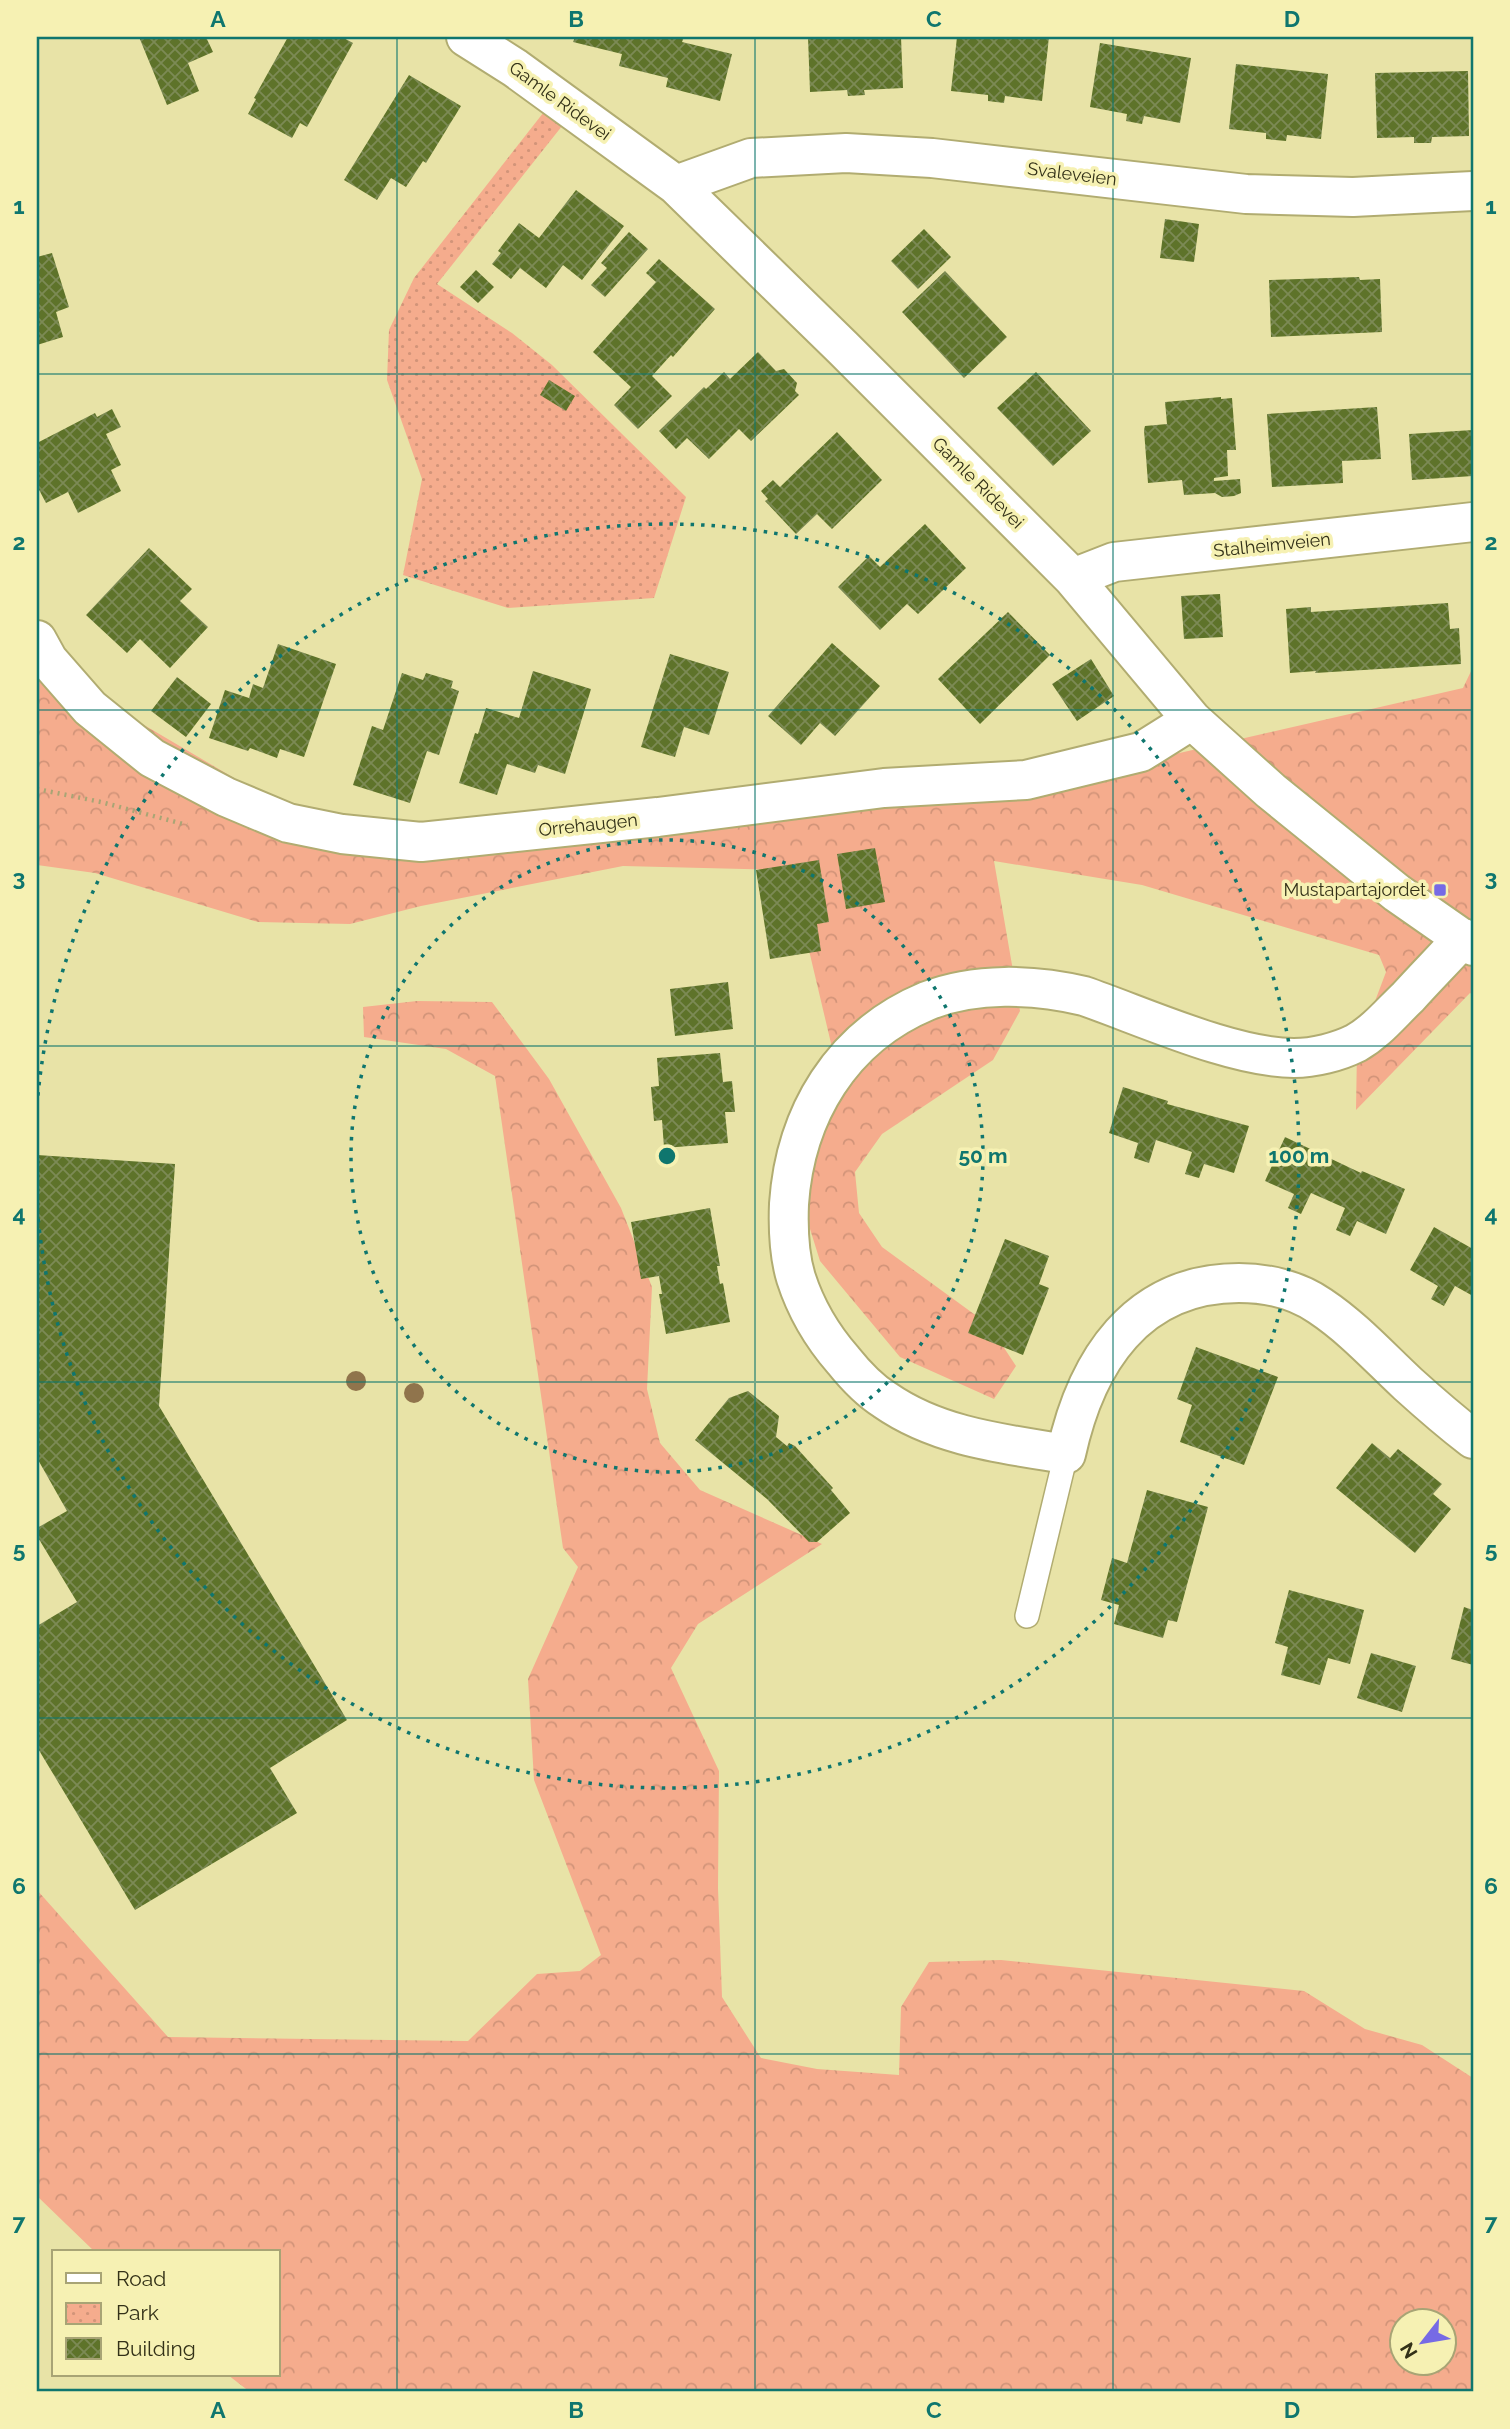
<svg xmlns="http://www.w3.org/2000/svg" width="1510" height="2429" font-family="Raleway,sans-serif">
  <defs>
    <pattern id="forest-crowns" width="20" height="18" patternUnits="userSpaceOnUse" patternTransform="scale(1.75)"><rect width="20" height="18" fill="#f5ac8d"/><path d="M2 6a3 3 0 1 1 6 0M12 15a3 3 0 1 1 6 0" fill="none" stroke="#d29479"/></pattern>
    <pattern id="park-dots" width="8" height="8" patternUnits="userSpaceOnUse" patternTransform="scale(1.75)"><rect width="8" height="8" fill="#f5ac8d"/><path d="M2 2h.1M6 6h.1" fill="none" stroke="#d29479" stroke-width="1.8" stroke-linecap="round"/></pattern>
    <pattern id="building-cross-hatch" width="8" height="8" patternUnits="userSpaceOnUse" patternTransform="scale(1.75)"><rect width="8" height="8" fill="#5e732a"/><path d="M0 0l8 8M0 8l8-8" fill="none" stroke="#7c8a55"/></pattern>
  </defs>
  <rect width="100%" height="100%" fill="#e8e3a7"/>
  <path fill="url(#forest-crowns)" fill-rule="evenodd" d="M 37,662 L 319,828 L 698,816 L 1075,777 L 1463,688 L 1473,667 L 1473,995 L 1470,993 L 1356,1110 L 1357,1049 L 1386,972 L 1379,955 L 1142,885 L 994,861 L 1020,1011 L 993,1060 L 882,1134 L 855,1172 L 859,1213 L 882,1247 L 989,1325 L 1016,1366 L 994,1399 L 900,1357 L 820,1261 L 786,1152 L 834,1056 L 790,870 L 623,866 L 421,906 L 350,924 L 258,922 L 95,873 L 37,865 Z
    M 417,1001 L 492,1002 L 549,1079 L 621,1208 L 652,1287 L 647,1389 L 660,1443 L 700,1490 L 822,1544 L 698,1624 L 671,1668 L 719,1771 L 718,1888 L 722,1997 L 761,2058 L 817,2069 L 899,2075 L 901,2007 L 929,1962 L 1001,1960 L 1304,1991 L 1365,2029 L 1422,2045 L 1473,2078 L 1473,2392 L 250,2392 L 228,2375 L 278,2375 L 278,2252 L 95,2252 L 37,2196 L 37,1890 L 168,2037 L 468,2041 L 537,1974 L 580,1971 L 601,1955 L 534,1780 L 528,1679 L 578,1567 L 563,1548 L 495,1076 L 446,1049 L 364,1037 L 363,1007 ZM 1402,2320 L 1444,2320 L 1444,2362 L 1402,2362 Z"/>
  <path fill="url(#park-dots)" d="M 547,108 L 566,121 L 437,284 L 512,333 L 552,365 L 686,497 L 654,598 L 508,608 L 403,575 L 422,479 L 387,380 L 389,330 L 414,278 Z"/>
  <path fill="url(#building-cross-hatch)" d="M 139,37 L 206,37 L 213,52 L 188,63 L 199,91 L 167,105 Z
    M 288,37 L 342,37 L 353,43 L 307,127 L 300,123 L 292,138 L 248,114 L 256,99 L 254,98 Z
    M 575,37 L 684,37 L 682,42 L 732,54 L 720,101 L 666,87 L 668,78 L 619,66 L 622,54 L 573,42 Z
    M 808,37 L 901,37 L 903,88 L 864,90 L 865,95 L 848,96 L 847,90 L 810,92 Z
    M 957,37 L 1049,37 L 1042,101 L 1005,96 L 1004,103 L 988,101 L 988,95 L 951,91 Z
    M 1100,43 L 1191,58 L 1180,123 L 1144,116 L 1142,124 L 1126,121 L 1127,114 L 1090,107 Z
    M 1236,64 L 1328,74 L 1321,139 L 1287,135 L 1286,141 L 1266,139 L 1266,133 L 1229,129 Z
    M 1468,71 L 1469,136 L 1432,137 L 1431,143 L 1414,143 L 1414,137 L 1377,138 L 1375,73 Z
    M 409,75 L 461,106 L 426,163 L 423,161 L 406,187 L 391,178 L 377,200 L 344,180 Z
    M 576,190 L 624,226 L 582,280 L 563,265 L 546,288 L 520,268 L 511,279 L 492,264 L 501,253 L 498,251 L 519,223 L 539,238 Z
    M 1165,219 L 1199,224 L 1194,262 L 1160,258 Z
    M 924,229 L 951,257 L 918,289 L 891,261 Z
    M 629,232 L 648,249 L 605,297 L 591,285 L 607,268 L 601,263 Z
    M 52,253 L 69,307 L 56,312 L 63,337 L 37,345 L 37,257 Z
    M 659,259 L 715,309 L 673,357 L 671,355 L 652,376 L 672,396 L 638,429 L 614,405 L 631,387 L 593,352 L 656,282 L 646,273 Z
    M 476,270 L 494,287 L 478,303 L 460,287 Z
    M 945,271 L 1007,337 L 964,378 L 902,312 Z
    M 1359,277 L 1360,280 L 1380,279 L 1382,332 L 1271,337 L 1269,280 Z
    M 758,352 L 776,371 L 784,369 L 797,383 L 795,391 L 799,395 L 751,441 L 739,429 L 709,459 L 687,438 L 676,449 L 659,431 L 704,387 L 706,389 L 724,372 L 730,379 Z
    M 1036,372 L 1091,431 L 1053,466 L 997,408 Z
    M 549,380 L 575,396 L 566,411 L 540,395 Z
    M 1221,397 L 1221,399 L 1232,398 L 1236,450 L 1227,450 L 1228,476 L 1214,478 L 1214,481 L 1240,479 L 1241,493 L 1234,496 L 1222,497 L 1215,493 L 1184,495 L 1182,480 L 1148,483 L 1144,430 L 1145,426 L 1167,424 L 1165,402 Z
    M 1377,407 L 1381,459 L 1342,461 L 1343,483 L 1272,487 L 1267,414 Z
    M 112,409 L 121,427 L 106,434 L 121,465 L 111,470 L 121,491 L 78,513 L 68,492 L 46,503 L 37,486 L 37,443 L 95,413 L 97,417 Z
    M 1473,430 L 1473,476 L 1412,480 L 1409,434 Z
    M 837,432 L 882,480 L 832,529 L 817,514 L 796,534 L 765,501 L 768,499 L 761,491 L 773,480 L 780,487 Z
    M 925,524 L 966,568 L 918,614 L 907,604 L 880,630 L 838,587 L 869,556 L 880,567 Z
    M 149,548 L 192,589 L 180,601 L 208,627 L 170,668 L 140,639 L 127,653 L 86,615 Z
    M 1220,594 L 1223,637 L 1184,639 L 1181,596 Z
    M 1448,603 L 1450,629 L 1459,628 L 1461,664 L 1315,673 L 1316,671 L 1290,673 L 1286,609 L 1311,607 L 1311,612 Z
    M 1008,612 L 1050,655 L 980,724 L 938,679 Z
    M 832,643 L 880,686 L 835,736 L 820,723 L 801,745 L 768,716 Z
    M 278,644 L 336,664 L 304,757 L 280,749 L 277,758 L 250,748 L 248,751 L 209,738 L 225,690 L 249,698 L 253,684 L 263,688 Z
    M 670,654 L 729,672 L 709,735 L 684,727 L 675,757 L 641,747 Z
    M 1091,659 L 1114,696 L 1077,721 L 1052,684 Z
    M 533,671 L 591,689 L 565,774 L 538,765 L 535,773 L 507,764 L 497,795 L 459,783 L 475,733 L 478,734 L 486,708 L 519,718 Z
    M 402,673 L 423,680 L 426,673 L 453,681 L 451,688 L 459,691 L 439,755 L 427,751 L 410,803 L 353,785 L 372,726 L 383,730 Z
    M 177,677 L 211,704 L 186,737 L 151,711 Z
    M 875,848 L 885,902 L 846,909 L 837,854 Z
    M 819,860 L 829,922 L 817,924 L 821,951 L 770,959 L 756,870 Z
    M 728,982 L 733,1029 L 675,1036 L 670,989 Z
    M 720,1053 L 723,1082 L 732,1081 L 735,1112 L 725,1112 L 728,1143 L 664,1148 L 662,1120 L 654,1121 L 651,1087 L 659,1086 L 657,1058 Z
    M 1123,1087 L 1168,1101 L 1167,1104 L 1249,1126 L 1234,1173 L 1204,1164 L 1199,1178 L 1185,1174 L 1192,1152 L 1156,1140 L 1149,1163 L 1134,1158 L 1138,1143 L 1109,1133 Z
    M 1285,1137 L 1361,1173 L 1362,1171 L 1405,1189 L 1386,1234 L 1357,1221 L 1350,1236 L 1336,1230 L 1345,1208 L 1311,1193 L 1301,1214 L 1288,1208 L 1294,1194 L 1265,1181 Z
    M 37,1155 L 175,1164 L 159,1406 L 347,1720 L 270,1768 L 297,1813 L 135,1910 L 37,1747 L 37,1626 L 77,1602 L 37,1536 L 37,1528 L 67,1511 L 37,1458 Z
    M 710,1208 L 720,1266 L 717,1266 L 720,1284 L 723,1283 L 730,1322 L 666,1334 L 659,1294 L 662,1294 L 659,1276 L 641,1279 L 631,1222 Z
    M 1434,1227 L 1473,1249 L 1473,1296 L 1455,1286 L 1444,1306 L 1431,1299 L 1438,1286 L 1410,1270 Z
    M 1005,1239 L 1049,1256 L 1039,1284 L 1049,1288 L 1023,1355 L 968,1333 Z
    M 1196,1347 L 1278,1377 L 1244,1465 L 1180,1442 L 1192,1405 L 1177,1399 Z
    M 748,1391 L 779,1416 L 776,1437 L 787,1446 L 789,1443 L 795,1446 L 833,1488 L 831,1490 L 850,1513 L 817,1542 L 809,1542 L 767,1499 L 695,1440 L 729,1398 Z
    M 1372,1443 L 1390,1458 L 1398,1449 L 1442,1484 L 1433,1494 L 1451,1509 L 1415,1553 L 1336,1488 Z
    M 1147,1490 L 1208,1507 L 1177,1622 L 1168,1620 L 1163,1638 L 1114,1624 L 1119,1605 L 1101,1600 L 1112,1558 L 1127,1563 Z
    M 1289,1590 L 1364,1610 L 1350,1664 L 1328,1658 L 1320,1685 L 1281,1675 L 1288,1647 L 1275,1643 Z
    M 1464,1607 L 1473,1610 L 1473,1665 L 1451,1659 Z
    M 1371,1653 L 1416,1666 L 1402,1712 L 1357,1698 Z"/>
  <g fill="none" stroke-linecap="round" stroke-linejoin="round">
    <g stroke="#b1ac71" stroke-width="26">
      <path id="service" d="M 1027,1616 L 1066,1454"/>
    </g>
    <g stroke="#b1ac71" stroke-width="42">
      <path id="minor" d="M 466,37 L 515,68 L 676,185 L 843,348 L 1073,578 L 1192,720 L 1271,791 L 1397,893 L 1473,946
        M 676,185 L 751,158 L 846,153 L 932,158 L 1246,194 L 1353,197 L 1473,191
        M 1073,578 L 1114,562 L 1473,522
        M 37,640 L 48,660 L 90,708 L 152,758 L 226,797 L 288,823 L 342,834 L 421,842 L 658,817 L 884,788 L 1026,780 L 1141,752 L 1192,720
        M 1463,938 C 1445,958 1426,977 1408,997 C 1391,1013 1377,1031 1356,1043 C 1338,1052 1314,1058 1294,1058 C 1233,1058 1142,1016 1084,996 C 1034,984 975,982 927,1001 C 841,1037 795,1115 789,1204 C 788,1229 789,1255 796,1278 C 806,1309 822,1336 843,1360 C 855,1375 869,1390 885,1400 C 938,1437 1004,1444 1066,1454 C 1086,1362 1136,1283 1239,1283 C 1267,1283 1297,1290 1320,1306 C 1353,1328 1379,1357 1408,1384 C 1429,1403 1451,1422 1473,1439"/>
    </g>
    <path stroke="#a9a575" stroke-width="4.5" stroke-dasharray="2 5" stroke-linecap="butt" d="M 37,789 L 101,802 L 187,825"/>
    <use href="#service" stroke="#fff" stroke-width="23"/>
    <use href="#minor" stroke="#fff" stroke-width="38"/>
  </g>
  <g fill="#90744c">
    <circle cx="356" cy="1381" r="10"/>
    <circle cx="414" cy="1393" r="10"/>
  </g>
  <path fill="none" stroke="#0f766e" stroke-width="2" stroke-opacity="0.55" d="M 397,37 L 397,2392M 755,37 L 755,2392M 1113,37 L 1113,2392M 37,374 L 1473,374M 37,710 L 1473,710M 37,1046 L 1473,1046M 37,1382 L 1473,1382M 37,1718 L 1473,1718M 37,2054 L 1473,2054"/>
  <g fill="none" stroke="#0f766e" stroke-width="3.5" stroke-dasharray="3.5 7">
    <circle cx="667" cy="1156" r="316"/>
    <path d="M37 1106A632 632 0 1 1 37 1206"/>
  </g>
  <rect fill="#766ae5" stroke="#f6f1b3" stroke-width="2.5" x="1433" y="883" width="14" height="14" rx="3.5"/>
  <g text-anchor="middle" stroke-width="7" stroke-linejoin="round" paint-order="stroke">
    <g font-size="18" fill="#333118" stroke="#f6f1b3">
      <text transform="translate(560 101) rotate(36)" y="6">Gamle Ridevei</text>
      <text transform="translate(1072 174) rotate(7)" y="6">Svaleveien</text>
      <text transform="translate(978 483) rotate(45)" y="6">Gamle Ridevei</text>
      <text transform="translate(1272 545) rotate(-6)" y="6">Stalheimveien</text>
      <text transform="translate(588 825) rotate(-6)" y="6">Orrehaugen</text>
    </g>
    <g font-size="18" fill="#333118" stroke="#f6f1b3" text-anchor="end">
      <text x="1426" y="896">Mustapartajordet</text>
    </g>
  </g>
  <circle cx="667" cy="1156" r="10" fill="#0f766e" stroke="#f6f1b3" stroke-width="3.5"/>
  <g font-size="21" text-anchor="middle" font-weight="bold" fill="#0f766e" stroke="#f6f1b3" stroke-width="7" stroke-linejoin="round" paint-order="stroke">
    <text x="983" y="1163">50 m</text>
    <text x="1299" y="1163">100 m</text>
  </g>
  <rect width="1510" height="2429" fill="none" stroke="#f6f1b3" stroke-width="77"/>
  <rect x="52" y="2250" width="228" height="126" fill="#f6f1b3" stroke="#a8a475" stroke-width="2"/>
  <rect x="66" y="2273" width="35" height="10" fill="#ffffff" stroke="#a8a475" stroke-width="2"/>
  <text x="116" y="2286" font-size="21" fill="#333118">Road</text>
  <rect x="66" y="2303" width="35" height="21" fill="url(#park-dots)" stroke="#a8a475" stroke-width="2"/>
  <text x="116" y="2320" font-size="21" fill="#333118">Park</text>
  <rect x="66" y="2338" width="35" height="21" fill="url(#building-cross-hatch)" stroke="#a8a475" stroke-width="2"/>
  <text x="116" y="2356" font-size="21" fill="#333118">Building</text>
  <g transform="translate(1423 2342) rotate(239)"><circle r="33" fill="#f6f1b3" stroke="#a8a475" stroke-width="2"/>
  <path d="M0-5L12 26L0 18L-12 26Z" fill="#766ae5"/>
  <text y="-10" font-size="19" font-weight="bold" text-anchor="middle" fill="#333118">N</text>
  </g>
  <rect x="38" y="38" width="1434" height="2352" fill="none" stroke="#0f766e" stroke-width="2.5"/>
  <g font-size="23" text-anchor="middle" font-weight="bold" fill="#0f766e">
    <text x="218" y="27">A</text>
    <text x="576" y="27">B</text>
    <text x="934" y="27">C</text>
    <text x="1292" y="27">D</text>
    <text x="19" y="214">1</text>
    <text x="1491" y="214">1</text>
    <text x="19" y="550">2</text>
    <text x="1491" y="550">2</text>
    <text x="19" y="886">3</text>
    <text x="1491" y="886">3</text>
    <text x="19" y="1222">4</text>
    <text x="1491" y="1222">4</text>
    <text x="19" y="1558">5</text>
    <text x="1491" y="1558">5</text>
    <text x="19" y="1894">6</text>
    <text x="1491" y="1894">6</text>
    <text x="19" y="2230">7</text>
    <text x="1491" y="2230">7</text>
    <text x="218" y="2418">A</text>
    <text x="576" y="2418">B</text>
    <text x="934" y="2418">C</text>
    <text x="1292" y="2418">D</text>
  </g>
</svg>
